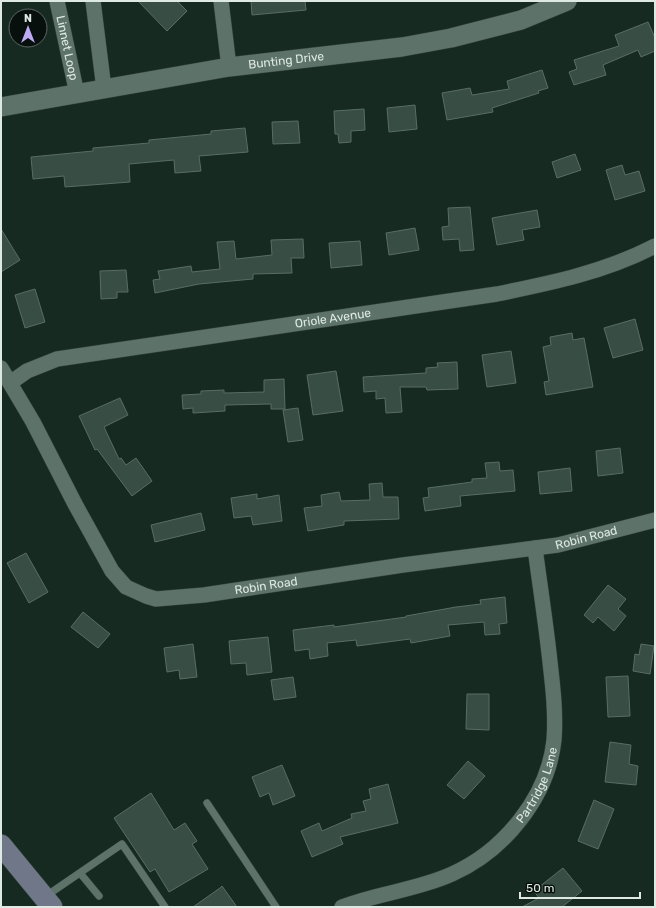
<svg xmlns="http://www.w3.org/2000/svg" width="656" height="908" font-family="Rubik,sans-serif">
  <rect width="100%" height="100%" fill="#172a22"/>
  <path fill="#384d44" stroke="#586d64" d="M 138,1 L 177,1 L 187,11 L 167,31 Z
    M 251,1 L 305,1 L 306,10 L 252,15 Z
    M 648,22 L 655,38 L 655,51 L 641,57 L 638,50 L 603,65 L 606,75 L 574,85 L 569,72 L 577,69 L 574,60 L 619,46 L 615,35 Z
    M 542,70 L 548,88 L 538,91 L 539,93 L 492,108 L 493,112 L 447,120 L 442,93 L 470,88 L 472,95 L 509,89 L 507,81 Z
    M 415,105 L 417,129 L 389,132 L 387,108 Z
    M 364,109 L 365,130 L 351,131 L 351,142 L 339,143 L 338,134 L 335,134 L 334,111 Z
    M 298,121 L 300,143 L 273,144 L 272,122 Z
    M 245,128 L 248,152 L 199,156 L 201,171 L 175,173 L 174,160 L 129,164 L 130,182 L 65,187 L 64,176 L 33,179 L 31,157 L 93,151 L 93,148 L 149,143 L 149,140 L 211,134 L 211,131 Z
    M 575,154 L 581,170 L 557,178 L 552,162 Z
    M 622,165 L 625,175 L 639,171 L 645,191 L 615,200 L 606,170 Z
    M 470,207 L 474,250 L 460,251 L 459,239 L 443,240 L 442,227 L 449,226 L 448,208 Z
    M 537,210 L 540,227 L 522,230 L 524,240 L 497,245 L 492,218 Z
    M 415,228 L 419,250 L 389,255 L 386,233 Z
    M 1,229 L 20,260 L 1,272 Z
    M 303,239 L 304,258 L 291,258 L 292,273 L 253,274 L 253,279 L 199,284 L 155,293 L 153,280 L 160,279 L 158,271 L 191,266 L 192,272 L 220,269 L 217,242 L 234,241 L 236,259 L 272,255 L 271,240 Z
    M 360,241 L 362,265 L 331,268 L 329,243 Z
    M 126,270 L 128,292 L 117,292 L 117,298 L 101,299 L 100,271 Z
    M 35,289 L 45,322 L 25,328 L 15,295 Z
    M 635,319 L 643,350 L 613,358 L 604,328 Z
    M 572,333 L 573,340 L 584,338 L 593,387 L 546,395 L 544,382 L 549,381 L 543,347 L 551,345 L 550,337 Z
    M 511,351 L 516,383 L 487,387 L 482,355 Z
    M 457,362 L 458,389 L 427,390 L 426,387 L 400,387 L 402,412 L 386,413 L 385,398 L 376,399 L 376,391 L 364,392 L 363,377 L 426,373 L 426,368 L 438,367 L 437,363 Z
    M 336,371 L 343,411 L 313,415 L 307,375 Z
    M 284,379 L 285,409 L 271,409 L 271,404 L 225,405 L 225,411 L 193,413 L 193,408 L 183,409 L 182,395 L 201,394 L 201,391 L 224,390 L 224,393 L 264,392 L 264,380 Z
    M 120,398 L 128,415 L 104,427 L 119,459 L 121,458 L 126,465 L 136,458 L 152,481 L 132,496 L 97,449 L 95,450 L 79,416 Z
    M 298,408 L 303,440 L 288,442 L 283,410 Z
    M 620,448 L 623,473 L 598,476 L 596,451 Z
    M 499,462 L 500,471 L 513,470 L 515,491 L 460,496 L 461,506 L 425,511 L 423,498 L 429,497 L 428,488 L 472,482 L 472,479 L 487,478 L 485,463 Z
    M 570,468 L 572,491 L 540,494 L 538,472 Z
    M 382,483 L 383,497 L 398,497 L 399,519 L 344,521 L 344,525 L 308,531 L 304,508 L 322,506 L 321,495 L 339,492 L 341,501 L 370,500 L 369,484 Z
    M 257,494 L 257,499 L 279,495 L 282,521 L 253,525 L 251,516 L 234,518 L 231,498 Z
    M 201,513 L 205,530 L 155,542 L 151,525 Z
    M 26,553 L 48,592 L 29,603 L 7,563 Z
    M 608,585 L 626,599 L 618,609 L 626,616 L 614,631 L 598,617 L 593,623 L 584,615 Z
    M 505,597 L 507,623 L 499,624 L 500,634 L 485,635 L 484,622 L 448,625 L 450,636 L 411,643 L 410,639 L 357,646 L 356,640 L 327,643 L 328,656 L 310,659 L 309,649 L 295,651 L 293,630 L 334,625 L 334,627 L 406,617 L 406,616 L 456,607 L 481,604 L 480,600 Z
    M 83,612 L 110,634 L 98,648 L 71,627 Z
    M 268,637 L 272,672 L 247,675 L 246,663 L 231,664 L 229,641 Z
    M 193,644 L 197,677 L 180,679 L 179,670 L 167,672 L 164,648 Z
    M 641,644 L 654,646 L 650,674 L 633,671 L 635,654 L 639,655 Z
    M 628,676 L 630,716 L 608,717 L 606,677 Z
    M 293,677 L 296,697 L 274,700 L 271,680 Z
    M 467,694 L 489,694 L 489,730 L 466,729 Z
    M 610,742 L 631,745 L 629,764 L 638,766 L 636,785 L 605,782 Z
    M 468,761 L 485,776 L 464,799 L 447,785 Z
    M 282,765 L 295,796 L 273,805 L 269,793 L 260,797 L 252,777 Z
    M 388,784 L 398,823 L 340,837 L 343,844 L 312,857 L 301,831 L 319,823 L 322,831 L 352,818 L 351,814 L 366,811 L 363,801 L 371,799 L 369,789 Z
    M 151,793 L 174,830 L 185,823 L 197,841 L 192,844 L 208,869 L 169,892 L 155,869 L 150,872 L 114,818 Z
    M 594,800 L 614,809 L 598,849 L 578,841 Z
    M 563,868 L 582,891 L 562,907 L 522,907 L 539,898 L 534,891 Z
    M 222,886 L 237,907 L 193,907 L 220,888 Z"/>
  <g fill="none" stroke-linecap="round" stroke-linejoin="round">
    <g stroke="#37463f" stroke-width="8">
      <path id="service" d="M 207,803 L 276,907
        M 80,873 L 99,896
        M 46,896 L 122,844 L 165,907"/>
    </g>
    <g stroke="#37463f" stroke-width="16">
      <g id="minor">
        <path id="s1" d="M 57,1 L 77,94"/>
        <path d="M 93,1 L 104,89"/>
        <path d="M 221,1 L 229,67"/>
        <path id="s2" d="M 1,368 L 33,422 L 75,504 L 112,571 L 126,587 L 146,596 L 156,599 L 204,595 L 403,565 L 558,545 L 655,520"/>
        <path id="s3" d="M 10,383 L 27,371 L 57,359 L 497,294 C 551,283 605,272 655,246"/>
        <path id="s4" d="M 342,907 C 378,893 417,890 452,874 C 504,851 548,797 554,740 C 556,714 553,688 550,662 C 546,624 540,586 535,548"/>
      </g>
    </g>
    <g stroke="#37463f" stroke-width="20">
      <g id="tertiary">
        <path id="s5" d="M 1,107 L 229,67 L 402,47 L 451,38 L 521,20 L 567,1"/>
      </g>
    </g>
    <g stroke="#37463f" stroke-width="22">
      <path id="secondary" d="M 1,845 L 52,907"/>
    </g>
    <use href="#service" stroke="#5d7369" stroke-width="7"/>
    <use href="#minor" stroke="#5d7369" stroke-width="15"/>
    <use href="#tertiary" stroke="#5d7369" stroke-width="19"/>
    <use href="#secondary" stroke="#6f7788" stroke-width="21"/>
  </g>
  <g text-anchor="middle" stroke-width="3" stroke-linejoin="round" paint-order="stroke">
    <g font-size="12" fill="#dee9e4" stroke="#08100d">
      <text dy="4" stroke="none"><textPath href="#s1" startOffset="48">Linnet Loop</textPath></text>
      <text dy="4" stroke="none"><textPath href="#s5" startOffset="289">Bunting Drive</textPath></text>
      <text dy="4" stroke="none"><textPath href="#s3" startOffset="332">Oriole Avenue</textPath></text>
      <text dy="4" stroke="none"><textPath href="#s2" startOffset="720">Robin Road</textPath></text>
      <text dy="4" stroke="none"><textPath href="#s2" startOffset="396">Robin Road</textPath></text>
      <text dy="4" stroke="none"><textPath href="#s4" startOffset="242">Partridge Lane</textPath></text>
    </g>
  </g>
  <rect width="656" height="908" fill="none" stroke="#dee9e4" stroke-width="4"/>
  <g transform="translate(28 28)"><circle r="19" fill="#08100d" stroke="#5e6763"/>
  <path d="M0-3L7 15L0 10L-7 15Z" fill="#bea9f5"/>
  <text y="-6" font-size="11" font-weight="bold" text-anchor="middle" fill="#dee9e4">N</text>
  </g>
  <path d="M520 892v6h120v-6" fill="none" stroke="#dee9e4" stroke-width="2"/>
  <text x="526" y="892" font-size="12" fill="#dee9e4" stroke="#08100d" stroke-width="3" paint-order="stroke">50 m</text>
</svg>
